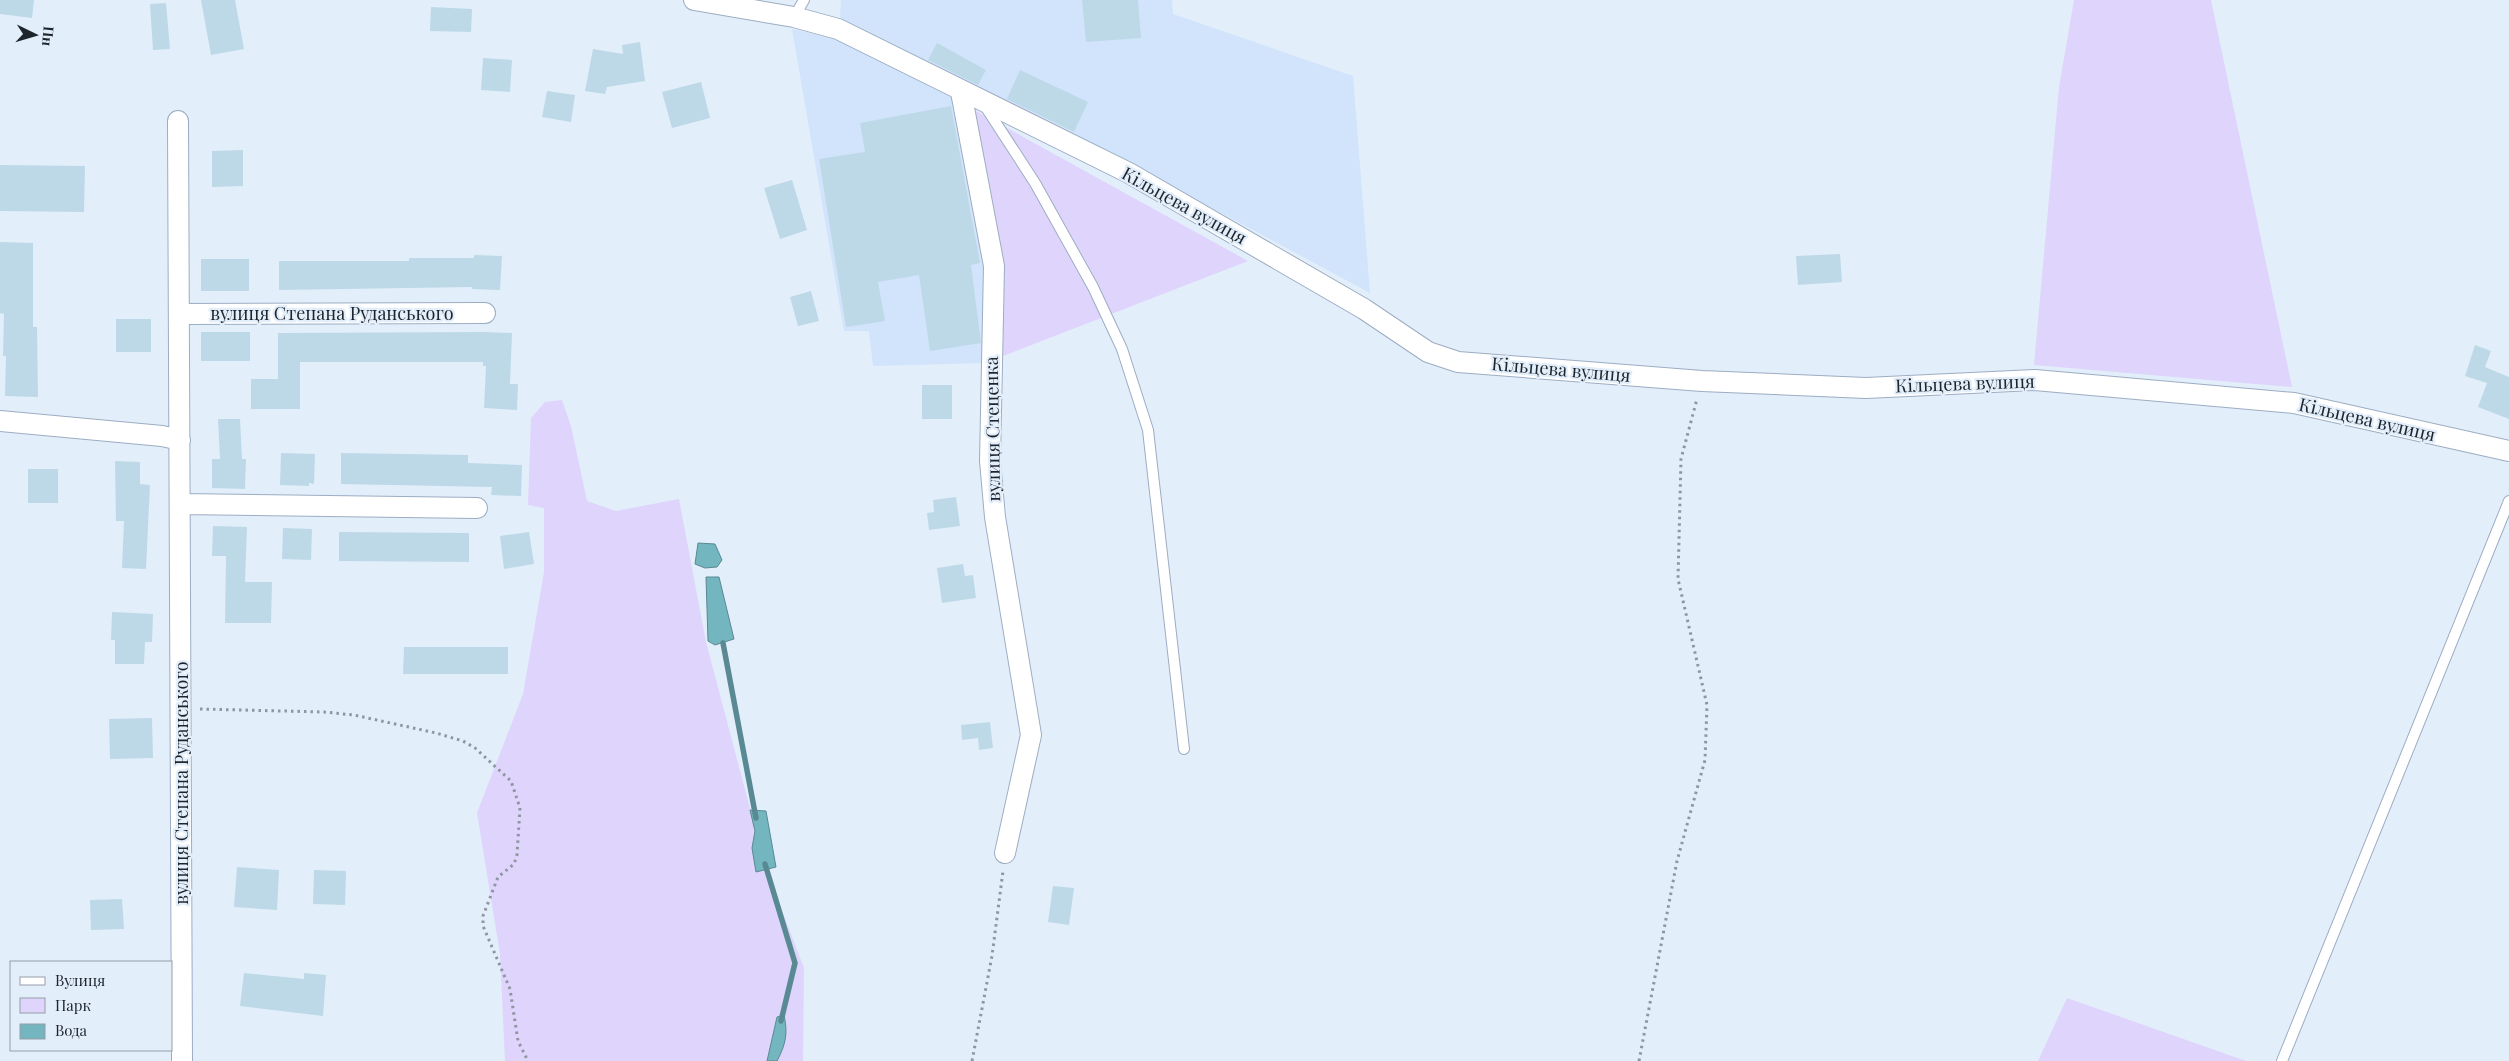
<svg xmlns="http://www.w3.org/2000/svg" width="2509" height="1061" font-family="'Playfair Display',serif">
  <rect width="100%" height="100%" fill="#e3eefb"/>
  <path fill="#d1e4fb" d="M 841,0 L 1172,0 L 1173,14 L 1353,76 L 1370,293 L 1130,164 L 840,19 Z
    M 792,29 L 835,39 L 960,102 L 989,266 L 985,363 L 873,366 L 869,331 L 844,331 Z"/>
  <path fill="#dfd4fc" d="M 2074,0 L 2211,0 L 2292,387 L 2034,365 L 2059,87 Z
    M 960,102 L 1248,261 L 985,363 L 989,266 Z
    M 562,400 L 571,426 L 587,501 L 616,511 L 679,499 L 706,642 L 766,869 L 804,968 L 803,1061 L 505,1061 L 500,954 L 477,813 L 523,694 L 544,572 L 544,508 L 528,505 L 531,418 L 545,402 Z
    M 2067,998 L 2246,1061 L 2038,1061 Z"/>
  <path fill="#73b6bf" stroke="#598a93" d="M 698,543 L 715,544 L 722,560 L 717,567 L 705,568 L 695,564 Z
    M 706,577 L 719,577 L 734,639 L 715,645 L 708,641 Z
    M 750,810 L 766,811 L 776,867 L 756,872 L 752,848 L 755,831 Z
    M 784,1015 C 788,1033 786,1044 777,1061 L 767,1061 L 777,1017 Z"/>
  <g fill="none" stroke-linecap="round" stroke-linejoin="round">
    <path stroke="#598a93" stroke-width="5.5" d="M 723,643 L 756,818
      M 765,864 L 795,963 L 781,1021"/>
  </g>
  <path fill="#bdd9e7" d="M 0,0 L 34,0 L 32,18 L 0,14 Z
    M 201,0 L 235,0 L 244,49 L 211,55 Z
    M 1082,0 L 1138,0 L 1141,38 L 1086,42 Z
    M 166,3 L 170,49 L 153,50 L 150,4 Z
    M 431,7 L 472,9 L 471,32 L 430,31 Z
    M 640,42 L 645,81 L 607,87 L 605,94 L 585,91 L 593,49 L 623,54 L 622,45 Z
    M 937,43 L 986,70 L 978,85 L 928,60 Z
    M 483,58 L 512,60 L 510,92 L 481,90 Z
    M 1020,70 L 1088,102 L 1074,132 L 1007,99 Z
    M 701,82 L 710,118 L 672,128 L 662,92 Z
    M 547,91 L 575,95 L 571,122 L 542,117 Z
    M 951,106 L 980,263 L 971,265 L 981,343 L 930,351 L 919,275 L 878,282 L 885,321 L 846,327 L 819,159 L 865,152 L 860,123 Z
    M 243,150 L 243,186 L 212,187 L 212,151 Z
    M 0,165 L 85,166 L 84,212 L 0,211 Z
    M 792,180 L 807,230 L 780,239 L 764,188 Z
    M 0,242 L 33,243 L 33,327 L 37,327 L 38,397 L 5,396 L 6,356 L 3,356 L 4,314 L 0,313 Z
    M 1840,254 L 1842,282 L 1798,285 L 1796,256 Z
    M 474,255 L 502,256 L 500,290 L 472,289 L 472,287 L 279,290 L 279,261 L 409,261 L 409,258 L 474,258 Z
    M 201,259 L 249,259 L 249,291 L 201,291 Z
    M 811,291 L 819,321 L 798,326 L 790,297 Z
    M 116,319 L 151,319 L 151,352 L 116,352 Z
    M 201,332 L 250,332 L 250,361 L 201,361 Z
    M 484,332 L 512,333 L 510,384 L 518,384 L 517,410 L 484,408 L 486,366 L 483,366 L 483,362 L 300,362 L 300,409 L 251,409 L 251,379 L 278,379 L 278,333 Z
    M 2475,345 L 2491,351 L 2485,367 L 2509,377 L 2509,419 L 2478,407 L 2487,383 L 2465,376 Z
    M 922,385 L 952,385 L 952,419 L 922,419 Z
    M 218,419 L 240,419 L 242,459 L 246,459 L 245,489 L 212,488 L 212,459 L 220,459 Z
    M 281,453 L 315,454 L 314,484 L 309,483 L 309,486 L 280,485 Z
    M 341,453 L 468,455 L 468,463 L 522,465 L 521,496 L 491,495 L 492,487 L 341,484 Z
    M 115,461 L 140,462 L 140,484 L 150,485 L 146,569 L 122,568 L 124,521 L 116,521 Z
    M 28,469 L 58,469 L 58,503 L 28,503 Z
    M 956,497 L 960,526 L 929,530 L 927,513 L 934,512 L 933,500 Z
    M 213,526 L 247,527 L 245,582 L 272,582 L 271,623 L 225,623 L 226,556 L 212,556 Z
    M 283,528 L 312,529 L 311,560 L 282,559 Z
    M 339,532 L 469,533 L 469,562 L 339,561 Z
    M 529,532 L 534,564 L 504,569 L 500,536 Z
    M 963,564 L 965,576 L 973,575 L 976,598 L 942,603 L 937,568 Z
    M 112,612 L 153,614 L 152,642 L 145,642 L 144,664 L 115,664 L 115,640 L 111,640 Z
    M 404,647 L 508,647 L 508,674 L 403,674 Z
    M 152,718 L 153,758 L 110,759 L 109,719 Z
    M 990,722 L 993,748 L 979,750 L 978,738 L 962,740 L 961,725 Z
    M 237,867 L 279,870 L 277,910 L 234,907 Z
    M 314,870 L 346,871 L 345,905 L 313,904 Z
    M 1053,886 L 1074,888 L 1069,925 L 1048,922 Z
    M 122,899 L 124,929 L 91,930 L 90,900 Z
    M 244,973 L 304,979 L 304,973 L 326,975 L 323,1016 L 240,1006 Z"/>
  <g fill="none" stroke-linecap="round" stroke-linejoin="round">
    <g stroke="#9cadc2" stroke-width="12">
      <path id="service" d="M 794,17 L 804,0
        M 985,106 L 1035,183 L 1093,287 L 1122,349 L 1148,430 L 1184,749
        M 2282,1061 L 2509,501"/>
    </g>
    <g stroke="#9cadc2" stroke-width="22">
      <path id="minor" d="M 694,0 L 794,17 L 838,29 L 1129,173 L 1364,309 L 1428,352 L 1458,362 L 1702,381 L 1866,388 L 2035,380 L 2294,403 L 2509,451
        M 961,92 L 994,266 L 990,461 L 995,517 L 1031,735 L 1005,853
        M 178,121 L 182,1061
        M 179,314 L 485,313
        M 0,421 L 162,436 L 180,440
        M 181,504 L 477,508"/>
    </g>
    <path stroke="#8d96a1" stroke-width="3" stroke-dasharray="2.5 4" stroke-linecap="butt" d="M 200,709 L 324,712 L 354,715 L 436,733 L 463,741 L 475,748 L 511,781 L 520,808 L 517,855 L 514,864 L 498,877 L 483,916 L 483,926 L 510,989 L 518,1041 L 528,1061
      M 972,1061 L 992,956 L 1003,871
      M 1639,1061 L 1677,861 L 1705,760 L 1707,705 L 1678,579 L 1681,459 L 1697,399"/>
    <use href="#service" stroke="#fff" stroke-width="10"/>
    <use href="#minor" stroke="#fff" stroke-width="20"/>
  </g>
  <g text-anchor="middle" stroke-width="4.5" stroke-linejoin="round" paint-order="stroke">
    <g font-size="18" fill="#1d242c" stroke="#e3eefb">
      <text transform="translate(1184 206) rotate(29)" y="6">Кільцева вулиця</text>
      <text x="332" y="320">вулиця Степана Руданського</text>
      <text transform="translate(1561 370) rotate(5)" y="6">Кільцева вулиця</text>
      <text transform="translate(1965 384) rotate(-2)" y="6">Кільцева вулиця</text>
      <text transform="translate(2367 420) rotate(13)" y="6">Кільцева вулиця</text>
      <text transform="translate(993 429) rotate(-91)" y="6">вулиця Стеценка</text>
      <text transform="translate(182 783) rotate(-90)" y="6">вулиця Степана Руданського</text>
    </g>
  </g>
  <rect x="10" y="961" width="162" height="90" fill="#e3eefb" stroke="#949da8"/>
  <rect x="20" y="977" width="25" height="8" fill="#ffffff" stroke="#949da8"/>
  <text x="55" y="986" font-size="15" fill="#1d242c">Вулиця</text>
  <rect x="20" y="998" width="25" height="15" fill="#dfd4fc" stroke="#949da8"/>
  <text x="55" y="1011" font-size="15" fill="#1d242c">Парк</text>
  <rect x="20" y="1024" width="25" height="15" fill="#73b6bf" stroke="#949da8"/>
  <text x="55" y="1036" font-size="15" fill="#1d242c">Вода</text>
  <g transform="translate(35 35) rotate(95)" stroke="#e3eefb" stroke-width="4" paint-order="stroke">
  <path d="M0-4L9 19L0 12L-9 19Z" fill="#1d242c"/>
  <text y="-8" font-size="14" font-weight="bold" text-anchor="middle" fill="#1d242c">Пн</text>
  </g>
</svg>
